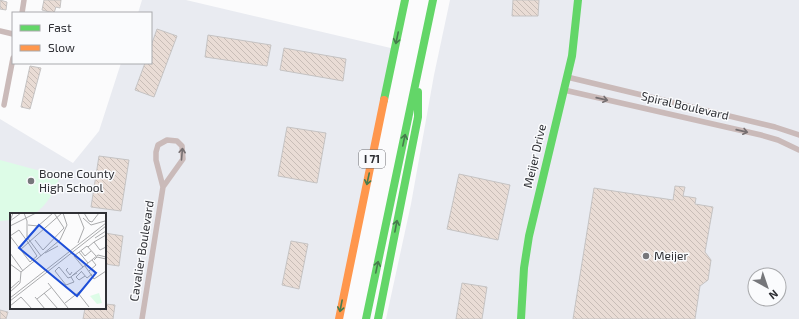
<svg xmlns="http://www.w3.org/2000/svg" width="799" height="319" font-family="'Exo 2',sans-serif">
  <defs>
    <pattern id="building-back-hatch" width="6" height="6" patternUnits="userSpaceOnUse"><rect width="6" height="6" fill="#e9dcd5"/><path d="M-1 5l2 2M0 0l6 6M5-1l2 2" fill="none" stroke="#c8bdb7"/></pattern>
  </defs>
  <rect width="100%" height="100%" fill="#fbfbfc"/>
  <path fill="#e9ebf1" fill-rule="evenodd" d="M 142,0 L 186,0 L 395,49 L 339,319 L 0,319 L 0,119 L 73,163 L 99,131 L 121,63 L 151,63 L 151,13 L 138,13 ZM 11,214 L 105,214 L 105,308 L 11,308 Z
    M 450,0 L 799,0 L 799,319 L 386,319 L 411,204 L 434,75 ZM 755,275 L 779,275 L 779,299 L 755,299 Z"/>
  <path fill="#ddfce7" d="M 0,160 L 59,176 C 59,186 44,210 33,214 C 27,216 17,214 11,214 L 11,220 L 0,221 Z"/>
  <path fill="url(#building-back-hatch)" stroke="#c5c3c3" d="M 0,0 L 7,2 L 6,10 L 0,9 Z
    M 44,0 L 61,0 L 60,8 L 56,7 L 54,13 L 42,10 Z
    M 513,0 L 539,0 L 538,16 L 512,16 Z
    M 157,29 L 177,36 L 154,97 L 135,90 L 145,63 L 151,63 L 151,46 Z
    M 208,35 L 271,45 L 267,66 L 205,57 Z
    M 284,48 L 346,59 L 343,81 L 280,70 Z
    M 30,66 L 41,68 L 30,109 L 21,107 Z
    M 287,127 L 326,133 L 317,183 L 278,176 Z
    M 99,156 L 129,160 L 121,211 L 91,207 Z
    M 459,174 L 510,185 L 498,240 L 447,229 Z
    M 675,186 L 685,187 L 683,196 L 696,198 L 695,204 L 713,207 L 705,252 L 711,260 L 708,280 L 700,286 L 695,319 L 573,319 L 594,188 L 673,200 Z
    M 105,233 L 123,236 L 119,266 L 105,264 Z
    M 291,241 L 308,244 L 299,289 L 282,285 Z
    M 462,283 L 487,287 L 482,319 L 456,319 Z
    M 105,304 L 115,305 L 113,319 L 83,319 L 85,308 L 105,308 Z
    M 0,310 L 8,312 L 6,319 L 0,319 Z"/>
  <g fill="none" stroke-linecap="round" stroke-linejoin="round">
    <path stroke="#cabab9" stroke-width="5.5" d="M 22,13 L 24,0
      M 0,31 L 13,34
      M 567,77 L 775,127 L 799,135
      M 564,90 L 761,135 L 778,140 L 799,150
      M 4,105 L 13,58
      M 142,319 L 163,187 L 156,160 L 156,152 L 158,145 L 167,140 L 177,141 L 182,146 L 183,159 L 163,187"/>
    <path stroke="#63d668" stroke-width="8" d="M 384,100 L 405,0
      M 366,319 L 433,0
      M 378,319 L 418,117 L 418,92
      M 521,319 L 524,268 L 529,236 L 572,56 L 578,0"/>
    <path stroke="#ff974d" stroke-width="8" d="M 339,319 L 384,100"/>
  </g>
  <defs><path id="oneway-shaft" d="M-6 0H5M1.5-3L5.5 0L1.5 3" fill="none" stroke-width="1.6" stroke-linecap="round" stroke-linejoin="round"/></defs>
  <g stroke="#467b4c">
    <use href="#oneway-shaft" transform="translate(397 38) rotate(102)"/>
    <use href="#oneway-shaft" transform="translate(404 140) rotate(-78)"/>
    <use href="#oneway-shaft" transform="translate(368 179) rotate(102)"/>
    <use href="#oneway-shaft" transform="translate(396 226) rotate(-79)"/>
    <use href="#oneway-shaft" transform="translate(377 267) rotate(-78)"/>
    <use href="#oneway-shaft" transform="translate(341 306) rotate(101)"/>
  </g>
  <g stroke="#756e70">
    <use href="#oneway-shaft" transform="translate(602 99) rotate(13)"/>
    <use href="#oneway-shaft" transform="translate(742 131) rotate(13)"/>
    <use href="#oneway-shaft" transform="translate(182 154) rotate(-85)"/>
  </g>
  <g fill="#76777b" stroke="#fafbfd" stroke-width="1.5">
    <circle cx="31" cy="181" r="4"/>
    <circle cx="646" cy="256" r="4"/>
  </g>
  <g text-anchor="middle" stroke-width="3" stroke-linejoin="round" paint-order="stroke">
    <rect fill="#fafbfd" stroke="#6c6d71" stroke-width="1" x="359" y="150" width="26" height="18" rx="3"/>
    <g font-size="11" font-weight="bold" fill="#2f3035">
      <text x="372" y="163">I 71</text>
    </g>
    <g font-size="12" fill="#2f3035" stroke="#fafbfd">
      <text transform="translate(685 106) rotate(13)" y="4">Spiral Boulevard</text>
      <text transform="translate(535 156) rotate(-77)" y="4">Meijer Drive</text>
      <text transform="translate(142 251) rotate(-81)" y="4">Cavalier Boulevard</text>
    </g>
    <g font-size="12" fill="#2f3035" stroke="#fafbfd" text-anchor="start">
      <text x="39" y="178">Boone County<tspan x="39" dy="14">High School</tspan></text>
      <text x="654" y="260">Meijer</text>
    </g>
  </g>
  <g transform="translate(10 213)">
    <rect width="96" height="96" fill="#fbfbfc"/>
    <path d="M 89,80 L 92,90 L 87,91 L 80,83 Z" fill="#ddfce7"/>
    <path fill="none" stroke="#a9aaac" stroke-width="1" d="M 3,0 L 0,8 L 11,0M 14,0 L 17,8 L 17,24 L 31,43M 74,0 L 79,8 L 82,9 L 89,0M 73,5 L 81,12 L 95,8M 18,12 L 28,13 L 43,0M 0,13 L 26,0M 0,23 L 9,17 L 17,28 L 27,43 L 20,49M 0,23 L 20,49M 85,25 L 96,18M 25,27 L 33,37M 84,29 L 96,22M 68,30 L 74,15 L 68,0M 78,34 L 84,29 L 90,37 L 96,34M 10,37 L 52,0M 33,37 L 54,15 L 44,0M 71,38 L 75,43 L 81,38M 69,39 L 78,50M 0,40 L 13,58M 35,40 L 48,33M 84,47 L 87,44 L 96,46M 0,51 L 11,59M 75,53 L 84,66 L 96,58M 73,54 L 64,43 L 77,33 L 86,43M 58,55 L 56,57 L 60,62 L 62,59M 71,58 L 77,65 L 82,61M 79,58 L 86,52 L 82,47M 11,59 L 50,27 L 57,12 L 53,0M 71,59 L 66,64 L 69,67 L 75,63M 67,60 L 63,62 L 88,42 L 96,44M 61,64 L 58,65 L 49,54 L 45,58 L 56,72 L 64,69 L 61,64 L 63,62M 38,70 L 58,95M 0,76 L 9,68M 0,79 L 10,70 L 11,59M 34,80 L 48,96M 68,80 L 79,94M 25,84 L 35,96M 0,85 L 96,10M 27,86 L 42,74M 0,88 L 96,13M 55,90 L 73,76M 0,93 L 11,84 L 22,96"/>
    <path fill="#1d4ed8" fill-opacity="0.15" stroke="#1d4ed8" stroke-width="2" d="M 29,12 L 86,60 L 67,83 L 9,35 Z"/>
    <rect width="96" height="96" fill="none" stroke="#2f3035" stroke-width="2"/>
  </g>
  <rect x="12" y="12" width="140" height="52" fill="#fafbfd" stroke="#a9aaad"/>
  <rect x="20" y="25" width="20" height="6" fill="#63d668" stroke="#a9aaad"/>
  <text x="48" y="32" font-size="12" fill="#2f3035">Fast</text>
  <rect x="20" y="45" width="20" height="6" fill="#ff974d" stroke="#a9aaad"/>
  <text x="48" y="52" font-size="12" fill="#2f3035">Slow</text>
  <g transform="translate(767 287) rotate(140)"><circle r="19" fill="#fafbfd" stroke="#a9aaad"/>
  <path d="M0-3L7 15L0 10L-7 15Z" fill="#76777b"/>
  <text y="-6" font-size="11" font-weight="bold" text-anchor="middle" fill="#2f3035">N</text>
  </g>
</svg>
